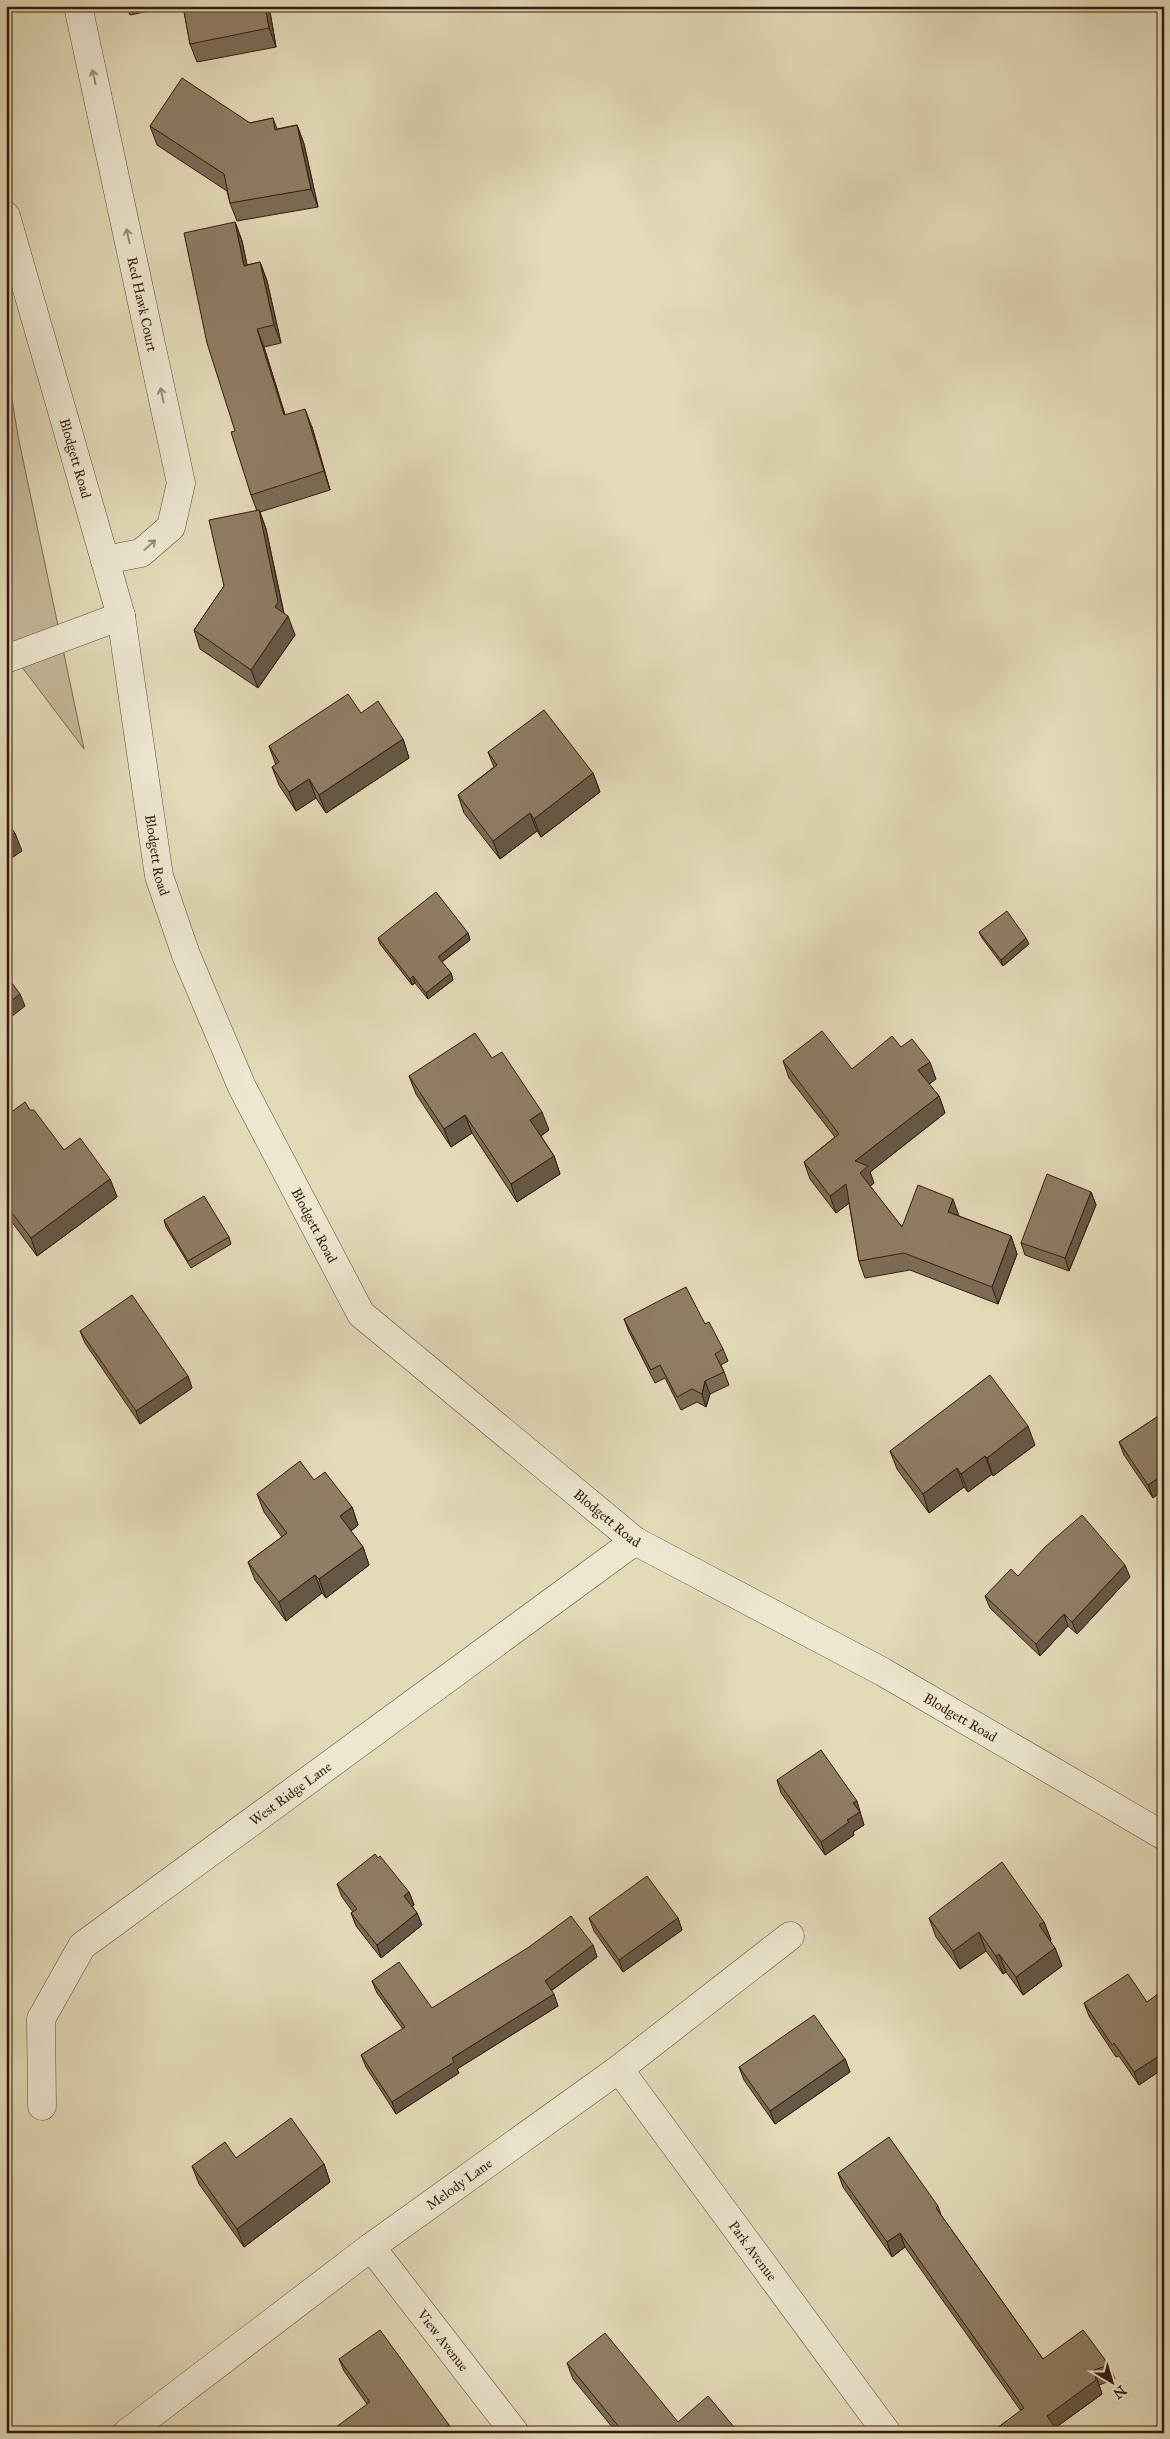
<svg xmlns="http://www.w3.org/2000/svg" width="1170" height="2439" font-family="'IM FELL Great Primer',serif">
  <rect width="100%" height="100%" fill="#e3dab8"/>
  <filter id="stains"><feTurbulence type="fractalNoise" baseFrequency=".004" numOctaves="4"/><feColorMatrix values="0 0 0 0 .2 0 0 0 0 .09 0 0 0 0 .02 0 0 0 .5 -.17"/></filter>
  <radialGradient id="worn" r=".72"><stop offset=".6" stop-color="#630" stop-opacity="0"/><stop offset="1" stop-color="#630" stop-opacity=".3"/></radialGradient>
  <path fill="#c6b99b" stroke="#7e6954" d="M 6,363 L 18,436 L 84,749 L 6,646 Z"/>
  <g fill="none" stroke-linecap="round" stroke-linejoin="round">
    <g stroke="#624937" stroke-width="29">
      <g id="minor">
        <path id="s1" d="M 78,6 L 181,483 L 171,527 L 141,553 L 105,560"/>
        <path id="s2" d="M 6,216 L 121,616 L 159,876 L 186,955 L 242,1087 L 361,1314 L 635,1541 L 883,1672 L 1164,1836"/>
        <path d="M 6,659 L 121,616"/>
        <path id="s3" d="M 619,2069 L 887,2433"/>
        <path id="s4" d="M 42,2106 L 41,2019 L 82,1946 L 635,1541"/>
        <path id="s5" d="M 371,2247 L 515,2433"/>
        <path id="s6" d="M 127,2433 L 371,2247 L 619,2069 L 790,1936"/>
      </g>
    </g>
    <use href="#minor" stroke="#ede7d1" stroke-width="28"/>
  </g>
  <path fill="#7c6c57" stroke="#37190c" d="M 126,6 L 173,6 L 130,15 Z
    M 183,6 L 269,6 L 276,47 L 197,62 L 190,44 Z
    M 273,118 L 277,129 L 297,125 L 304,144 L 318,207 L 237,221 L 230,203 L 227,191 L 157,145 L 150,126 L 250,123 Z
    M 235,222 L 242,241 L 247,265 L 260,262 L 267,281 L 281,343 L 264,347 L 285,415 L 312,427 L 330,490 L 260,512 L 266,529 L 284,613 L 295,635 L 258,688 L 200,649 L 194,630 L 224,586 L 257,511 L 251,495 L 235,431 Z
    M 361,713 L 403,739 L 409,758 L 326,813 L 316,798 L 296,811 L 279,785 L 272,767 L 276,765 L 269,746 Z
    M 488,752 L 593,773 L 600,792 L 541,837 L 537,831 L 500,859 L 464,813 L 458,795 L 494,767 Z
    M 979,932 L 1029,944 L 1003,966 L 982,938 Z
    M 468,933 L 470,940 L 442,962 L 451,973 L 453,980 L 428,999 L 415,983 L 412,985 L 380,944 L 378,938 Z
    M 901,1047 L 936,1079 L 929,1084 L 939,1096 L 945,1113 L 870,1172 L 874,1183 L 870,1186 L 902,1227 L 959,1216 L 1011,1236 L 1017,1254 L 998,1304 L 910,1270 L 865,1278 L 859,1261 L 849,1203 L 836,1213 L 810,1179 L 804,1162 L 835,1137 L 789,1078 L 783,1061 L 852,1069 Z
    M 492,1058 L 549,1130 L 541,1136 L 554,1156 L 560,1174 L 517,1202 L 472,1133 L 451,1147 L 416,1094 L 409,1076 Z
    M 30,1110 L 64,1150 L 110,1179 L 117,1197 L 37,1256 L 6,1214 L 6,1116 Z
    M 1091,1192 L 1096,1205 L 1069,1271 L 1025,1255 L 1021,1243 Z
    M 164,1220 L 229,1237 L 231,1244 L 191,1268 L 166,1227 Z
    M 624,1319 L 705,1324 L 723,1349 L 728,1361 L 721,1365 L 724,1372 L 729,1385 L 710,1394 L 706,1407 L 697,1402 L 681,1410 L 665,1378 L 655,1383 L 629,1332 Z
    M 80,1331 L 188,1376 L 192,1388 L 140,1424 L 85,1343 Z
    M 1157,1417 L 1153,1498 L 1124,1455 L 1119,1442 Z
    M 1035,1445 L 993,1476 L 992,1474 L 968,1492 L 964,1487 L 929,1513 L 897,1469 L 890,1451 Z
    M 314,1480 L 352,1507 L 358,1525 L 351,1531 L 363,1547 L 369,1565 L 326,1598 L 322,1593 L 286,1621 L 255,1580 L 248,1562 L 282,1537 L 264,1512 L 257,1494 Z
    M 1018,1576 L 1130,1577 L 1077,1634 L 1068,1626 L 1040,1656 L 990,1608 L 985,1596 Z
    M 777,1780 L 861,1813 L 860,1814 L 864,1825 L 853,1832 L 854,1835 L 825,1855 L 781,1793 Z
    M 337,1884 L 409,1892 L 414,1905 L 412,1906 L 417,1913 L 422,1925 L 381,1958 L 356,1926 L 351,1913 L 353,1912 L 342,1897 Z
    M 589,1918 L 678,1918 L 682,1930 L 623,1972 L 594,1931 Z
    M 929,1918 L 1044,1922 L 1051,1940 L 1050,1941 L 1055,1948 L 1062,1966 L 1023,1995 L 1006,1972 L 1003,1974 L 986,1951 L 960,1969 L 936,1937 Z
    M 593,1945 L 597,1957 L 551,1991 L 558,2006 L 457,2069 L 459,2073 L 396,2114 L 366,2067 L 361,2055 L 403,2029 L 377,1993 L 372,1981 L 432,2008 Z
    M 1084,2003 L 1164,2003 L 1164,2068 L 1139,2085 L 1119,2056 L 1116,2057 L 1089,2016 Z
    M 845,2059 L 850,2072 L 775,2124 L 744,2080 L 739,2067 Z
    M 236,2158 L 324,2164 L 330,2182 L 244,2247 L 199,2184 L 192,2166 Z
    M 838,2173 L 938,2206 L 941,2215 L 1043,2359 L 1109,2365 L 1115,2379 L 1099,2385 L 1102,2394 L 1055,2428 L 1059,2433 L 994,2433 L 993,2431 L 1021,2411 L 905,2247 L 892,2257 L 843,2187 Z
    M 339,2359 L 452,2433 L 367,2404 L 344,2371 Z
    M 567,2363 L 678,2422 L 739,2433 L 617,2433 L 573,2379 Z"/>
  <path fill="#655847" stroke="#37190c" d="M 265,6 L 269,6 L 276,47 L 269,28 Z
    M 297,125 L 304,144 L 318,207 L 311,189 Z
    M 235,222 L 242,241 L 251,284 L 244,266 Z
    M 260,262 L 267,281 L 281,343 L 274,325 Z
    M 257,329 L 264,347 L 291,434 L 284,415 Z
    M 305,409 L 312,427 L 330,490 L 324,471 Z
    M 259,510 L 266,529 L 285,620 L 275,607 Z
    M 288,616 L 295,635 L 258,688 L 251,670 Z
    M 403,739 L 409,758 L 326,813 L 319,795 Z
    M 593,773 L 600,792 L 541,837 L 534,819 Z
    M 309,779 L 316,798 L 296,811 L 289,792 Z
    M 530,813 L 537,831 L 500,859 L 493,841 Z
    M 15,833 L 22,851 L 6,862 L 6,839 Z
    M 468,933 L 470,940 L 440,963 L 438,957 Z
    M 1026,938 L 1029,944 L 1003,966 L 1001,960 Z
    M 451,973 L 453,980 L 428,999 L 426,993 Z
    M 413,976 L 415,983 L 412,985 L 410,979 Z
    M 20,994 L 25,1006 L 6,1021 L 6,1005 Z
    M 930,1062 L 936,1079 L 925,1087 L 918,1070 Z
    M 939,1096 L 945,1113 L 870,1172 L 874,1183 L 866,1190 L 855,1161 Z
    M 542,1112 L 549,1130 L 537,1138 L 530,1120 Z
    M 465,1115 L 472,1133 L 451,1147 L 444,1129 Z
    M 554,1156 L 560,1174 L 517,1202 L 511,1184 Z
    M 110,1179 L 117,1197 L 37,1256 L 31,1238 Z
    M 846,1184 L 852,1201 L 836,1213 L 830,1196 Z
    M 1091,1192 L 1096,1205 L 1069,1271 L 1065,1258 Z
    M 953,1199 L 959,1216 L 948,1212 Z
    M 1011,1236 L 1017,1254 L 998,1304 L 992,1287 Z
    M 188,1376 L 192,1388 L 140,1424 L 136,1411 Z
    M 705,1381 L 710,1394 L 706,1407 L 702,1394 Z
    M 1028,1426 L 1035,1445 L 993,1476 L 987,1458 Z
    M 985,1456 L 992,1474 L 968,1492 L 961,1474 Z
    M 957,1468 L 964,1487 L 929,1513 L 923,1494 Z
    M 1164,1474 L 1164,1490 L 1153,1498 L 1148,1485 Z
    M 352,1507 L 358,1525 L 347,1534 L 340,1516 Z
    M 363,1547 L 369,1565 L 326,1598 L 319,1579 Z
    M 1125,1565 L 1130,1577 L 1077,1634 L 1072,1622 Z
    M 315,1575 L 322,1593 L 286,1621 L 279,1602 Z
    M 1064,1614 L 1068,1626 L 1040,1656 L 1036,1644 Z
    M 857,1801 L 864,1825 L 853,1832 L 854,1835 L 825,1855 L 821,1842 L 853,1803 Z
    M 409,1892 L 414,1905 L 409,1909 L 404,1896 Z
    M 417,1913 L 422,1925 L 381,1958 L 377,1945 Z
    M 678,1918 L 682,1930 L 623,1972 L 619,1960 Z
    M 1044,1922 L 1051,1940 L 1045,1943 L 1039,1925 Z
    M 979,1932 L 986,1951 L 960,1969 L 953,1951 Z
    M 593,1945 L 597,1957 L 549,1992 L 545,1981 Z
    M 1055,1948 L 1062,1966 L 1023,1995 L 1016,1977 Z
    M 999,1954 L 1006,1972 L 1003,1974 L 996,1956 Z
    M 554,1994 L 558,2006 L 457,2069 L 459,2073 L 396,2114 L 392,2102 L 452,2058 Z
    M 1164,2053 L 1164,2068 L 1139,2085 L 1134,2072 Z
    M 845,2059 L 850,2072 L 775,2124 L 770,2111 Z
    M 324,2164 L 330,2182 L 244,2247 L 237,2229 Z
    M 900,2233 L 905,2247 L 892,2257 L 887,2242 Z
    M 1094,2370 L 1102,2394 L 1052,2430 L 1047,2416 Z
    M 449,2425 L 452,2433 L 439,2433 Z
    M 638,2429 L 639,2433 L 632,2433 Z"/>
  <path fill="#907d65" stroke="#37190c" d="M 183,6 L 265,6 L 269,28 L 190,44 Z
    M 182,78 L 250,123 L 273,118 L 275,130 L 297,125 L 311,189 L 230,203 L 224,174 L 150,126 Z
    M 235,222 L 244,266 L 260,262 L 274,325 L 257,329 L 284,415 L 305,409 L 324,471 L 251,495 L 231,432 L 235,431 L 207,343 L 184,233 Z
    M 259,510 L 278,602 L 275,607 L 288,616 L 251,670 L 194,630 L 224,586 L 209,520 Z
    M 348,694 L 361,713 L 378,701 L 403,739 L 319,795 L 309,779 L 289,792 L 272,767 L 279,762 L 269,746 Z
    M 544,710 L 593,773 L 534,819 L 530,813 L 493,841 L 458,795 L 497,765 L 488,752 Z
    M 6,821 L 15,833 L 6,839 Z
    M 436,892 L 468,933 L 438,957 L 451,973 L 426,993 L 413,976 L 410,979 L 378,938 Z
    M 1007,911 L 1026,938 L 1001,960 L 979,932 Z
    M 6,975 L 20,994 L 6,1005 Z
    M 822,1031 L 852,1069 L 892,1036 L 901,1047 L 912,1039 L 930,1062 L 918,1070 L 939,1096 L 855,1161 L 868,1166 L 860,1173 L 902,1227 L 918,1185 L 953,1199 L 948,1212 L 1011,1236 L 992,1287 L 904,1253 L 859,1261 L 846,1184 L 830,1196 L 804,1162 L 839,1134 L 783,1061 Z
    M 475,1033 L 492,1058 L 502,1052 L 542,1112 L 530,1120 L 554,1156 L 511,1184 L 465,1115 L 444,1129 L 409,1076 Z
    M 25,1102 L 30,1110 L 34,1110 L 64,1150 L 80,1138 L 110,1179 L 31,1238 L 6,1205 L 6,1116 Z
    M 1047,1174 L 1091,1192 L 1065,1258 L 1021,1243 Z
    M 204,1196 L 229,1237 L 188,1261 L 164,1220 Z
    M 686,1287 L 705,1324 L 709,1322 L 723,1349 L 715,1354 L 724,1372 L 705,1381 L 702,1394 L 692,1389 L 677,1397 L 660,1365 L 651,1370 L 624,1319 Z
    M 132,1295 L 188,1376 L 136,1411 L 80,1331 Z
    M 990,1375 L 1028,1426 L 987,1458 L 985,1456 L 961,1474 L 957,1468 L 923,1494 L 890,1451 Z
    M 1157,1417 L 1164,1427 L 1164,1474 L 1148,1485 L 1119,1442 Z
    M 300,1461 L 314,1480 L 325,1472 L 352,1507 L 340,1516 L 363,1547 L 319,1579 L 315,1575 L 279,1602 L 248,1562 L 287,1533 L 257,1494 Z
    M 1082,1515 L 1125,1565 L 1072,1622 L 1064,1614 L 1036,1644 L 985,1596 L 1011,1569 L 1018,1576 L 1045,1547 Z
    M 821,1750 L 857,1801 L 853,1803 L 860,1812 L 847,1820 L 849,1822 L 821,1842 L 777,1780 Z
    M 375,1854 L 378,1858 L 380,1856 L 409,1892 L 404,1896 L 417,1913 L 377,1945 L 351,1913 L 357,1909 L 337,1884 Z
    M 1002,1862 L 1044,1922 L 1039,1925 L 1055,1948 L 1016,1977 L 999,1954 L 996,1956 L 979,1932 L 953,1951 L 929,1918 Z
    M 647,1876 L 678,1918 L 619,1960 L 589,1918 Z
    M 571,1916 L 593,1945 L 545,1981 L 554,1994 L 452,2058 L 454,2062 L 392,2102 L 361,2055 L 405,2027 L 372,1981 L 399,1962 L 432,2008 L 529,1947 Z
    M 1128,1974 L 1147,2002 L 1158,1994 L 1164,2003 L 1164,2053 L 1134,2072 L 1114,2043 L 1112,2045 L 1084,2003 Z
    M 814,2015 L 845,2059 L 770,2111 L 739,2067 Z
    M 291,2118 L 324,2164 L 237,2229 L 192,2166 L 225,2142 L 236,2158 Z
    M 889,2137 L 938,2206 L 936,2208 L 1043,2359 L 1083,2330 L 1109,2365 L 1094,2370 L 1096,2380 L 1047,2416 L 1059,2433 L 994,2433 L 993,2431 L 1024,2408 L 900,2233 L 887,2242 L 838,2173 Z
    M 380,2330 L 449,2425 L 439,2433 L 328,2433 L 370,2402 L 339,2359 Z
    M 605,2333 L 678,2422 L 708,2396 L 739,2433 L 641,2433 L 638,2429 L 632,2433 L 624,2433 L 567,2363 Z"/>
  <defs><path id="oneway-shaft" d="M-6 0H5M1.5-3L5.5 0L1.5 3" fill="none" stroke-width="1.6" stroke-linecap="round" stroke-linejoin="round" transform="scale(1.25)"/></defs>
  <g stroke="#9b8a78">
    <use href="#oneway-shaft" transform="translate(94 77) rotate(-102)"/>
    <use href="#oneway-shaft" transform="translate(128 236) rotate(-102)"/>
    <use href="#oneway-shaft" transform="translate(162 395) rotate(-102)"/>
    <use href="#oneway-shaft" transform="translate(150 545) rotate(-42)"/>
  </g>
  <g text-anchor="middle" stroke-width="4.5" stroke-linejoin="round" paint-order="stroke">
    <g font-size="14" fill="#37190c" stroke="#ede7d1">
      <text dy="5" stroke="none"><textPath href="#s1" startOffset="305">Red Hawk Court</textPath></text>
      <text dy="5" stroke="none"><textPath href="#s2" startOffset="252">Blodgett Road</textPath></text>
      <text dy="5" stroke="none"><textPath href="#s2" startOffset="658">Blodgett Road</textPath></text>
      <text dy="5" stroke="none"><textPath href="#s2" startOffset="1062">Blodgett Road</textPath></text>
      <text dy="5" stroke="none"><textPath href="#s2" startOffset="1482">Blodgett Road</textPath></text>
      <text dy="5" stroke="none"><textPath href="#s2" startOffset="1888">Blodgett Road</textPath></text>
      <text dy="5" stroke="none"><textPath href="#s4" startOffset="429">West Ridge Lane</textPath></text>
      <text dy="5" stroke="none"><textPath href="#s6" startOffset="415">Melody Lane</textPath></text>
      <text dy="5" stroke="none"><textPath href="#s3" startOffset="226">Park Avenue</textPath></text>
      <text dy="5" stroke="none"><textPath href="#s5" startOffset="118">View Avenue</textPath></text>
    </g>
  </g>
  <rect width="1170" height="2439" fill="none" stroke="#e3dab8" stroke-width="25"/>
  <rect x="8" y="8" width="1155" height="2424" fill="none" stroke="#37190c" stroke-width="2.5"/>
  <rect x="12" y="12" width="1145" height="2414" fill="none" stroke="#37190c"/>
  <g transform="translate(1112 2382) rotate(142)" stroke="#ede7d1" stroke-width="4" paint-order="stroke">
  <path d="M0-4L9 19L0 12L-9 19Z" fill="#37190c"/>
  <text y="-8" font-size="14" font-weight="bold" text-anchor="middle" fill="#37190c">N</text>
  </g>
  <rect width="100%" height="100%" filter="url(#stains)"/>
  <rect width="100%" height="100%" fill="url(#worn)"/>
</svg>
